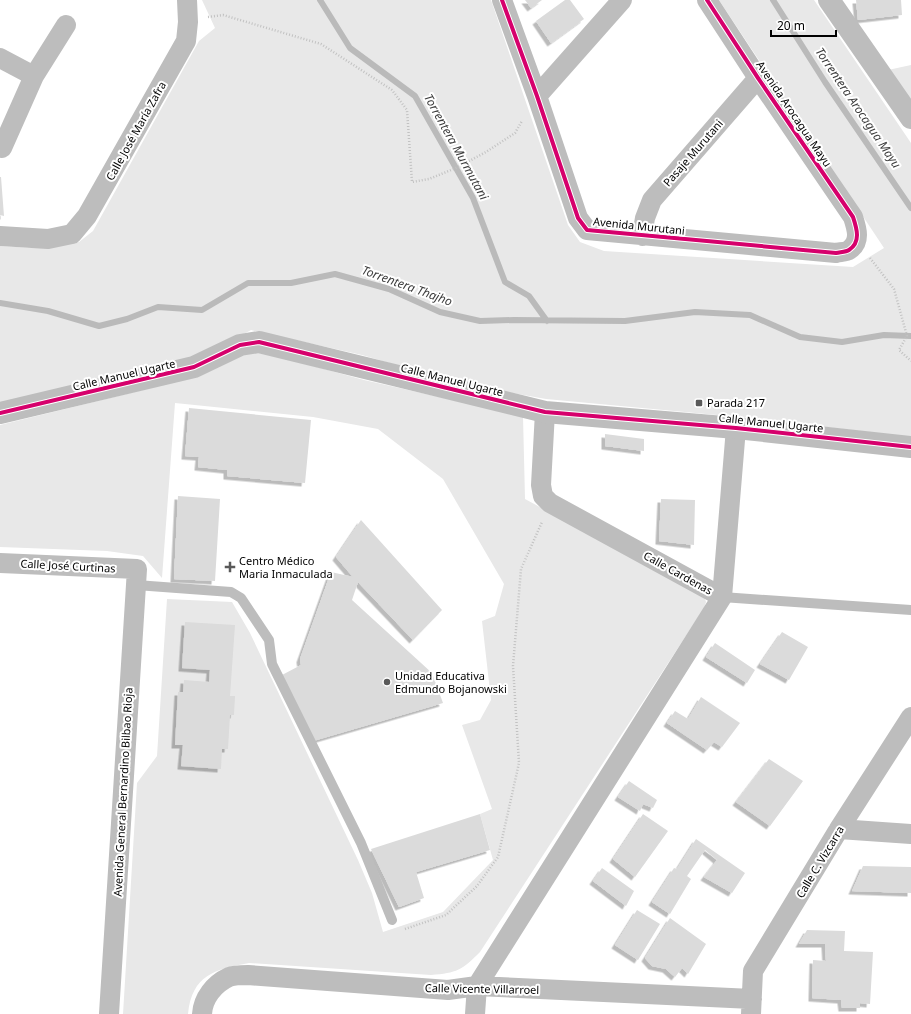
<svg xmlns="http://www.w3.org/2000/svg" width="911" height="1014" font-family="'Noto Sans',sans-serif">
  <defs>
    <filter id="shadow"><feDropShadow dx="-3.5" dy="3.5" stdDeviation="0" flood-color="#0004"/></filter>
  </defs>
  <rect width="100%" height="100%" fill="#fff"/>
  <path fill="#e8e8e8" d="M 202,0 L 491,0 L 568,225 L 580,242 L 604,251 L 853,267 L 884,248 L 719,0 L 814,0 L 911,143 L 911,437 L 749,418 L 546,399 L 462,384 L 362,355 L 251,330 L 197,360 L 0,406 L 0,246 L 32,248 L 79,242 L 93,231 L 199,41 L 215,28 Z
    M 911,65 L 911,101 L 888,70 Z
    M 255,352 L 273,355 L 364,380 L 523,416 L 525,499 L 704,596 L 706,602 L 704,608 L 480,952 C 462,970 457,973 431,975 L 249,963 C 215,969 192,975 188,1014 L 123,1014 L 137,783 L 157,756 L 167,599 L 232,602 L 250,633 L 358,860 L 372,893 L 383,932 L 443,912 L 493,860 L 480,814 L 492,809 L 462,725 L 480,720 L 491,700 L 482,621 L 495,616 L 504,584 L 443,479 L 378,429 L 313,417 L 175,403 L 162,578 L 143,556 L 107,551 L 0,547 L 0,425 L 159,386 L 237,356 Z"/>
  <g fill="none" stroke-linecap="round" stroke-linejoin="round">
    <path stroke="#bababa" stroke-width="6" d="M 320,0 L 350,48 L 415,96 L 473,198 L 505,282 L 529,296 L 547,321
      M 773,0 L 825,82 L 911,208
      M 0,303 L 48,311 L 99,326 L 127,319 L 158,307 L 202,310 L 248,283 L 291,283 L 335,274 L 389,289 L 440,312 L 480,321 L 514,320 L 625,321 L 695,312 L 750,315 L 800,337 L 842,342 L 884,335 L 911,336"/>
  </g>
  <path fill="#dbdbdb" filter="url(#shadow)" d="M 525,0 L 542,0 L 531,8 Z
    M 565,0 L 570,0 L 584,19 L 551,43 L 536,21 Z
    M 856,0 L 901,0 L 902,15 L 858,20 Z
    M 0,177 L 1,177 L 4,216 L 0,215 Z
    M 189,408 L 311,420 L 305,483 L 227,476 L 227,470 L 198,467 L 199,457 L 185,456 Z
    M 605,434 L 644,439 L 644,451 L 605,446 Z
    M 178,496 L 220,499 L 215,581 L 174,579 Z
    M 661,499 L 695,500 L 694,545 L 659,541 Z
    M 361,520 L 442,610 L 413,640 L 358,582 L 352,600 L 432,673 L 443,703 L 313,741 L 282,675 L 301,665 L 300,659 L 331,572 L 353,577 L 336,557 Z
    M 185,622 L 235,625 L 230,696 L 235,696 L 234,715 L 230,715 L 228,749 L 222,749 L 221,769 L 181,766 L 183,745 L 175,745 L 178,692 L 183,692 L 184,680 L 209,682 L 210,670 L 182,668 Z
    M 782,632 L 808,647 L 789,680 L 760,664 Z
    M 715,643 L 755,670 L 747,683 L 706,657 Z
    M 701,697 L 740,723 L 722,747 L 714,742 L 707,750 L 667,723 L 675,711 L 688,719 Z
    M 769,759 L 803,781 L 770,826 L 736,802 Z
    M 629,781 L 657,800 L 653,808 L 643,804 L 640,811 L 618,797 Z
    M 480,814 L 490,850 L 416,872 L 424,898 L 399,907 L 371,849 Z
    M 643,814 L 668,831 L 635,877 L 613,859 Z
    M 696,839 L 745,873 L 732,893 L 704,877 L 717,860 L 705,850 L 687,876 L 691,879 L 670,914 L 652,902 L 674,868 L 677,869 Z
    M 863,866 L 911,867 L 911,893 L 852,891 Z
    M 602,868 L 634,891 L 626,906 L 593,881 Z
    M 637,910 L 660,924 L 638,960 L 615,945 Z
    M 670,918 L 706,944 L 688,974 L 682,968 L 675,977 L 666,969 L 652,966 L 645,958 Z
    M 807,930 L 845,931 L 844,951 L 873,952 L 870,1004 L 860,1003 L 860,1008 L 842,1008 L 841,1000 L 812,998 L 813,960 L 826,961 L 825,944 L 799,944 Z"/>
  <g fill="none" stroke-linecap="round" stroke-linejoin="round">
    <path stroke="#c2c2c2" stroke-width="2.5" stroke-dasharray="1 2" stroke-linecap="butt" d="M 208,17 L 223,15 L 321,44 L 392,90 L 407,110 L 412,182 L 429,179 L 456,168 L 486,152 L 515,133 L 522,121
      M 870,258 L 894,289 L 907,336 L 899,350 L 911,361
      M 405,929 L 446,915 L 477,886 L 498,857 L 519,763 L 513,666 L 521,569 L 542,522"/>
    <path stroke="#bdbdbd" stroke-width="10" d="M 136,585 L 231,592 L 241,598 L 269,640 L 272,664 L 361,843 L 392,920
      M 722,597 L 911,610"/>
    <path stroke="#bdbdbd" stroke-width="20" d="M 502,0 L 537,96 L 578,218 L 587,230 L 836,253 C 840,252 846,252 849,250 C 861,242 857,229 853,217 L 758,78 L 707,0
      M 0,58 L 34,76
      M 537,96 L 622,0
      M 2,148 L 34,76 L 66,25
      M 0,236 L 48,239 L 72,234 L 87,216 L 186,41 L 188,22 L 187,0
      M 642,236 L 645,218 L 652,200 L 758,78
      M 545,412 L 541,485 L 543,496 L 550,503 L 722,597
      M 0,563 L 137,569 L 109,1014
      M 839,829 L 911,834
      M 202,1014 C 203,998 214,984 229,977 C 234,975 243,975 248,975 L 448,990 L 477,986 L 752,999
      M 475,1014 L 477,986 L 722,597 L 736,428
      M 751,1014 L 753,971 L 839,829 L 911,717"/>
    <path stroke="#bdbdbd" stroke-width="22" d="M 829,0 L 911,118
      M 0,413 L 194,367 L 240,345 L 259,342 L 545,412 L 736,428 L 911,447"/>
    <g stroke="#fff" stroke-width="6">
      <path id="cycleway" d="M 502,0 L 537,96 L 578,218 L 587,230 L 836,253 C 840,252 846,252 849,250 C 861,242 857,229 853,217 L 758,78 L 707,0
        M 0,413 L 194,367 L 240,345 L 259,342 L 545,412 L 736,428 L 911,447"/>
    </g>
    <use href="#cycleway" stroke="#d6006c" stroke-width="4"/>
  </g>
  <g fill="#595959" stroke="#fff" stroke-width="1.5">
    <rect x="695" y="399" width="8" height="8" rx="2"/>
    <path d="M228 561h4v4h4v4h-4v4h-4v-4h-4v-4h4z"/>
    <circle cx="387" cy="682" r="4"/>
  </g>
  <g text-anchor="middle" stroke-width="4" stroke-linejoin="round" paint-order="stroke">
    <g font-size="11" fill="#000" stroke="#fff">
      <text transform="translate(794 114) rotate(56)" y="4">Avenida Arocagua Mayu</text>
      <text transform="translate(136 131) rotate(-61)" y="4">Calle José María Zafra</text>
      <text transform="translate(693 153) rotate(-49)" y="4">Pasaje Murutani</text>
      <text transform="translate(639 226) rotate(6)" y="4">Avenida Murutani</text>
      <text transform="translate(124 375) rotate(-13)" y="4">Calle Manuel Ugarte</text>
      <text transform="translate(452 380) rotate(14)" y="4">Calle Manuel Ugarte</text>
      <text transform="translate(771 423) rotate(6)" y="4">Calle Manuel Ugarte</text>
      <text transform="translate(68 566) rotate(3)" y="4">Calle José Curtinas</text>
      <text transform="translate(678 573) rotate(29)" y="4">Calle Cardenas</text>
      <text transform="translate(123 792) rotate(-87)" y="4">Avenida General Bernardino Bilbao Rioja</text>
      <text transform="translate(820 862) rotate(-59)" y="4">Calle C. Vizcarra</text>
      <text transform="translate(482 989) rotate(1)" y="4">Calle Vicente Villarroel</text>
    </g>
    <g font-size="11" fill="#000" stroke="#fff" text-anchor="start">
      <text x="707" y="407">Parada 217</text>
      <text x="239" y="565">Centro Médico<tspan x="239" dy="13">Maria Inmaculada</tspan></text>
      <text x="395" y="680">Unidad Educativa<tspan x="395" dy="13">Edmundo Bojanowski</tspan></text>
    </g>
    <g font-size="12" font-style="italic" fill="#3d3d3d" stroke="#fff">
      <text transform="translate(858 108) rotate(56)" y="4">Torrentera Arocagua Mayu</text>
      <text transform="translate(456 147) rotate(61)" y="4">Torrentera Murmutani</text>
      <text transform="translate(407 286) rotate(20)" y="4">Torrentera Thajho</text>
    </g>
  </g>
  <path d="M771 30v6h65v-6" fill="none" stroke="#000000" stroke-width="2"/>
  <text x="777" y="30" font-size="12" fill="#000000" stroke="#ffffff" stroke-width="3" paint-order="stroke">20 m</text>
</svg>
